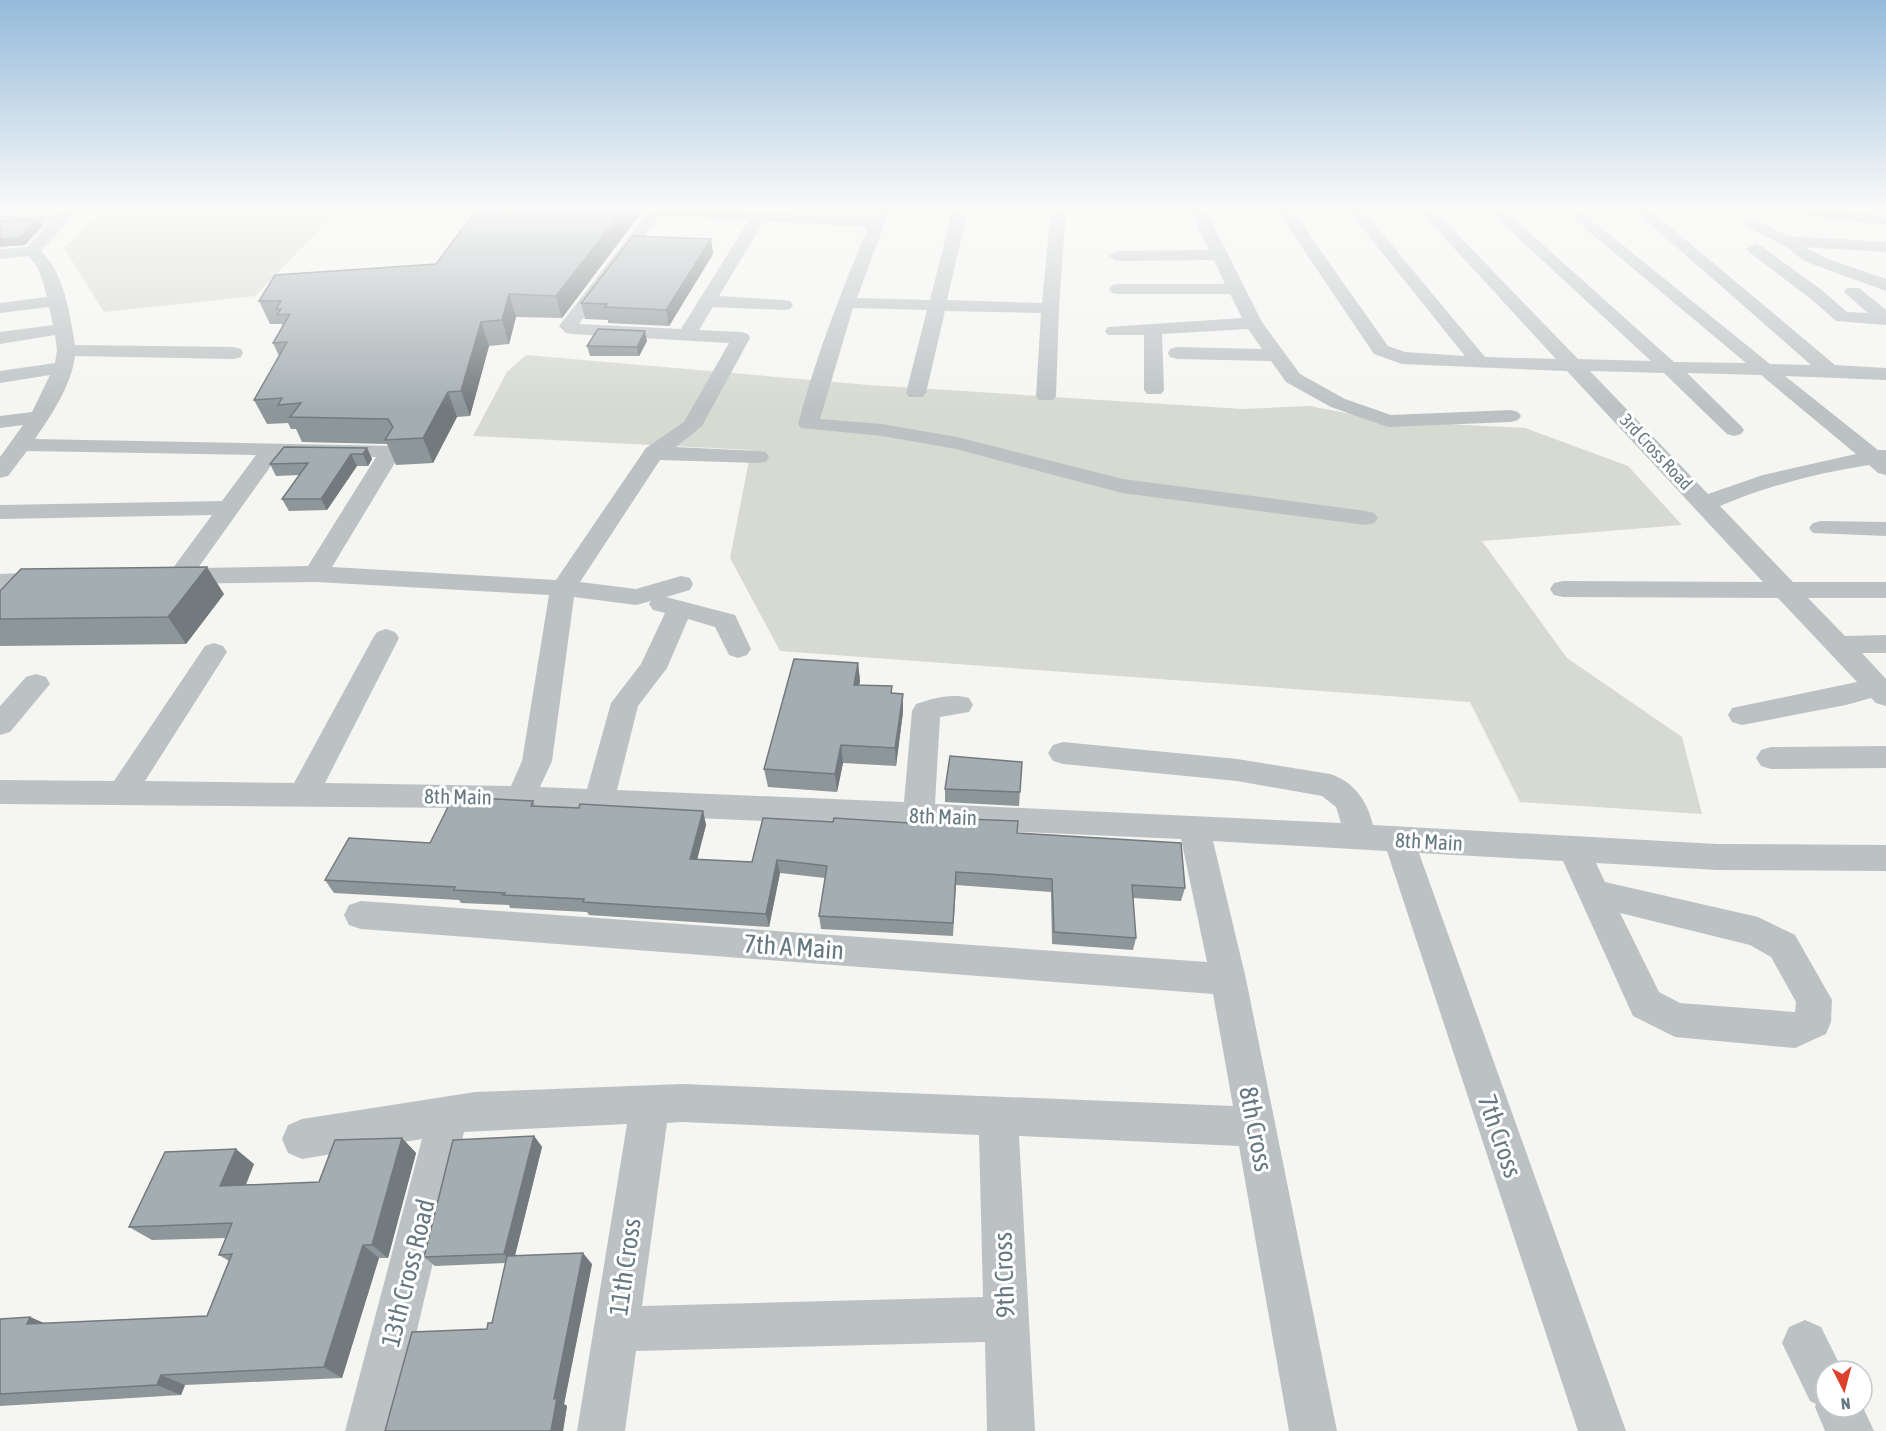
<svg xmlns="http://www.w3.org/2000/svg" width="1886" height="1431" font-family="'Asap Condensed',sans-serif">
  <rect width="100%" height="100%" fill="#f5f5f2"/>
  <path fill="#d6dad1" d="M 106,209 L 339,209 L 255,296 L 104,312 L 64,248 Z
    M 526,355 L 869,385 L 1242,409 L 1309,406 L 1389,421 L 1525,428 L 1628,466 L 1682,525 L 1482,541 L 1567,658 L 1682,737 L 1702,814 L 1520,802 L 1470,702 L 780,651 L 730,558 L 751,450 L 473,436 L 507,372 Z"/>
  <g fill="none" stroke-linecap="round" stroke-linejoin="round">
    <path fill="#bcc2c4" fill-rule="evenodd" d="M 63,209 L 79,209 L 41,251 C 64,273 70,314 75,345 L 234,347 L 241,349 L 243,353 L 241,357 L 234,359 L 75,356 C 71,386 52,414 35,439 L 399,446 L 402,451 L 332,567 L 556,580 L 646,448 L 684,422 L 729,343 L 572,334 L 566,333 L 559,326 L 648,212 L 657,209 L 710,209 L 872,218 L 876,209 L 890,209 L 857,298 L 930,300 L 953,209 L 968,209 L 947,300 L 1042,303 L 1051,209 L 1066,209 L 1059,308 L 1056,396 L 1053,400 L 1039,400 L 1036,396 L 1041,313 L 945,311 L 926,393 L 923,397 L 909,397 L 906,393 L 927,310 L 853,308 L 820,419 L 882,424 L 957,437 L 1123,479 L 1366,511 L 1374,513 L 1378,518 L 1374,523 L 1366,525 L 1122,493 L 956,449 L 882,436 L 801,428 L 798,424 C 816,356 841,292 868,227 L 764,221 L 719,296 L 784,300 L 790,301 L 793,305 L 790,309 L 784,310 L 713,307 L 699,330 L 741,332 L 748,334 L 750,338 L 702,426 L 676,447 L 758,451 L 766,452 L 769,457 L 766,462 L 758,463 L 660,460 L 580,582 L 636,589 L 681,576 L 690,578 L 693,584 L 690,590 L 666,597 L 735,615 L 751,649 L 747,655 L 738,658 L 729,655 L 715,627 L 688,619 L 667,668 L 638,706 L 617,790 L 904,802 L 912,711 L 916,704 C 934,698 951,693 969,698 L 973,705 L 969,712 L 940,717 L 935,804 L 1341,823 L 1336,807 L 1322,796 L 1237,781 L 1063,764 L 1053,761 L 1048,753 L 1053,745 L 1063,742 L 1237,759 L 1330,774 C 1354,782 1367,800 1373,825 L 1717,844 L 1886,845 L 1886,871 L 1717,870 L 1596,863 L 1605,882 L 1758,917 L 1795,935 L 1832,1000 L 1831,1022 L 1826,1034 L 1795,1048 L 1675,1037 L 1633,1016 L 1563,861 L 1419,853 L 1626,1431 L 1578,1431 L 1387,851 L 1213,841 L 1246,979 L 1337,1431 L 1289,1431 L 1239,1146 L 1019,1136 L 1035,1431 L 987,1431 L 985,1342 L 636,1351 L 625,1431 L 577,1431 L 627,1124 L 464,1132 L 393,1431 L 345,1431 L 422,1139 L 302,1159 L 288,1153 L 282,1139 L 288,1125 L 302,1119 L 475,1092 L 682,1084 L 1233,1106 L 1213,994 L 361,929 L 349,925 L 344,915 L 349,905 L 361,901 L 1207,962 L 1181,839 L 466,808 L 0,804 L 0,780 L 114,781 L 205,646 L 214,643 L 223,646 L 227,652 L 145,781 L 294,783 L 373,638 L 377,632 L 386,629 L 395,632 L 399,638 L 325,783 L 511,786 L 522,761 L 549,595 L 316,582 L 173,584 L 164,581 L 161,576 L 164,571 L 173,568 L 212,515 L 0,519 L 0,505 L 222,501 L 256,455 L 27,451 L 8,476 L 0,478 L 0,457 L 23,425 L 0,428 L 0,416 L 32,412 L 50,375 L 0,383 L 0,371 L 55,363 L 57,350 L 55,335 L 0,344 L 0,332 L 53,325 L 49,307 L 0,313 L 0,303 L 47,297 C 43,282 40,267 28,256 L 0,259 L 0,249 L 27,247 L 50,222 L 0,226 L 0,216 L 59,213 ZM 667,216 L 749,220 L 681,329 L 579,324 L 658,218 ZM 278,456 L 376,457 L 308,566 L 198,568 ZM 574,597 L 636,605 L 651,601 L 649,604 L 653,610 L 665,613 L 641,664 L 611,703 L 587,789 L 540,787 L 552,761 ZM 1620,913 L 1750,945 L 1771,957 L 1796,1002 L 1795,1012 L 1680,1003 L 1659,992 ZM 682,1122 L 979,1135 L 983,1297 L 642,1306 L 667,1123 Z
      M 1189,209 L 1205,209 L 1262,322 L 1300,374 L 1345,399 L 1391,415 L 1511,410 L 1518,412 L 1521,416 L 1518,420 L 1511,422 L 1389,427 L 1382,425 L 1331,407 L 1286,382 L 1271,361 L 1177,359 L 1170,357 L 1168,353 L 1170,349 L 1177,347 L 1262,349 L 1248,329 L 1162,334 L 1164,390 L 1161,394 L 1147,394 L 1144,390 L 1144,335 L 1108,335 L 1105,331 L 1108,327 L 1242,318 L 1230,294 L 1118,294 L 1112,293 L 1109,289 L 1112,285 L 1118,284 L 1225,284 L 1214,260 L 1117,261 L 1109,256 L 1117,251 L 1209,250 Z
      M 1276,209 L 1291,209 L 1388,346 L 1405,352 L 1465,356 L 1347,209 L 1362,209 L 1485,357 L 1556,359 L 1418,209 L 1433,209 L 1578,359 L 1651,361 L 1487,209 L 1503,209 L 1674,362 L 1746,363 L 1562,209 L 1578,209 L 1770,364 L 1811,365 L 1633,209 L 1649,209 L 1835,365 L 1886,368 L 1886,380 L 1785,376 L 1878,450 L 1886,450 L 1886,475 L 1878,473 L 1869,465 C 1817,473 1767,486 1720,506 L 1793,582 L 1886,582 L 1886,598 L 1808,598 L 1845,636 L 1886,635 L 1886,653 L 1862,653 L 1886,679 L 1886,706 L 1876,703 L 1871,698 L 1846,705 L 1742,725 L 1732,722 L 1728,715 L 1732,708 L 1857,682 L 1778,598 L 1563,597 L 1554,595 L 1550,589 L 1554,583 L 1563,581 L 1763,582 L 1567,371 L 1402,364 L 1374,354 ZM 1590,371 L 1664,373 L 1727,434 L 1734,436 L 1741,434 L 1744,430 L 1741,426 L 1687,373 L 1761,375 L 1856,454 L 1763,475 L 1708,494 Z
      M 1781,209 L 1828,209 L 1886,215 L 1886,225 L 1789,214 Z
      M 1753,219 L 1788,236 L 1886,242 L 1886,252 L 1804,247 L 1828,259 L 1886,279 L 1886,291 L 1804,261 L 1786,247 L 1748,227 L 1745,224 Z
      M 1755,244 L 1761,246 L 1823,291 L 1847,312 L 1868,313 L 1844,292 L 1847,288 L 1859,288 L 1886,310 L 1886,325 L 1836,321 L 1811,299 L 1749,252 L 1747,249 Z
      M 1821,521 L 1886,522 L 1886,536 L 1813,533 L 1809,528 L 1813,523 Z
      M 49,572 L 58,574 L 61,580 L 58,586 L 0,590 L 0,574 Z
      M 36,674 L 46,677 L 50,684 L 10,732 L 0,735 L 0,706 L 26,677 Z
      M 1886,746 L 1886,768 L 1771,769 L 1761,766 L 1756,758 L 1761,750 L 1771,747 Z
      M 1805,1320 L 1821,1327 L 1843,1371 L 1826,1371 L 1826,1407 L 1862,1407 L 1862,1405 L 1874,1431 L 1825,1431 L 1815,1407 L 1816,1404 L 1810,1401 L 1782,1343 L 1789,1327 Z"/>
  </g>
  <path fill="#8d9699" d="M 0,209 L 54,209 L 52,211 L 0,214 Z
    M 644,209 L 562,318 L 516,317 L 509,344 L 489,346 L 470,416 L 457,417 L 433,463 L 396,465 L 387,444 L 302,442 L 296,429 L 291,429 L 288,423 L 267,424 L 254,400 L 279,356 L 273,343 L 283,326 L 282,324 L 270,324 L 259,301 L 436,264 Z
    M 711,239 L 713,254 L 669,326 L 608,323 L 608,320 L 585,319 L 581,303 Z
    M 647,341 L 639,356 L 590,356 L 587,346 Z
    M 367,448 L 372,459 L 368,466 L 357,466 L 327,510 L 289,511 L 282,499 L 300,475 L 276,476 L 270,464 Z
    M 0,591 L 224,594 L 186,644 L 0,646 Z
    M 858,663 L 860,681 L 859,685 L 892,686 L 892,693 L 903,712 L 896,766 L 843,763 L 837,792 L 768,787 L 764,769 Z
    M 1022,762 L 1019,806 L 945,802 L 945,789 Z
    M 533,801 L 535,806 L 703,811 L 706,825 L 697,859 L 752,862 L 1017,833 L 1185,888 L 1181,901 L 1133,898 L 1136,938 L 1133,950 L 1052,944 L 1051,892 L 956,885 L 953,936 L 821,929 L 819,916 L 825,878 L 780,873 L 769,927 L 589,915 L 587,912 L 510,908 L 509,905 L 461,903 L 459,900 L 334,893 L 325,880 L 430,843 Z
    M 534,1136 L 542,1147 L 515,1256 L 592,1264 L 564,1404 L 567,1406 L 563,1431 L 385,1431 L 492,1323 L 506,1263 L 435,1266 L 424,1257 Z
    M 402,1138 L 416,1153 L 388,1258 L 379,1258 L 342,1378 L 185,1385 L 181,1395 L 0,1406 L 0,1319 L 30,1317 L 44,1323 L 207,1316 L 229,1261 L 219,1255 L 226,1238 L 152,1240 L 129,1227 L 254,1164 L 246,1185 L 319,1182 Z"/>
  <path fill="#737a7d" d="M 624,209 L 644,209 L 562,318 L 556,296 Z
    M 39,219 L 43,226 L 25,245 L 0,247 L 0,239 Z
    M 711,239 L 713,254 L 669,326 L 666,310 Z
    M 509,294 L 516,317 L 509,344 L 502,320 Z
    M 481,322 L 489,346 L 470,416 L 461,391 Z
    M 645,331 L 647,341 L 639,356 L 637,347 Z
    M 448,392 L 457,417 L 433,463 L 423,438 Z
    M 367,448 L 372,459 L 368,466 L 363,454 Z
    M 351,454 L 357,466 L 327,510 L 321,499 Z
    M 207,567 L 224,594 L 186,644 L 168,617 Z
    M 858,663 L 860,681 L 855,703 L 854,685 Z
    M 903,694 L 903,712 L 896,766 L 895,748 Z
    M 841,745 L 843,763 L 837,792 L 835,774 Z
    M 703,811 L 706,825 L 694,872 L 690,859 Z
    M 777,860 L 780,873 L 769,927 L 766,914 Z
    M 534,1136 L 542,1147 L 513,1263 L 504,1254 Z
    M 402,1138 L 416,1153 L 388,1258 L 372,1245 Z
    M 236,1149 L 254,1164 L 239,1200 L 220,1186 Z
    M 363,1245 L 379,1258 L 342,1378 L 324,1367 Z
    M 583,1253 L 592,1264 L 564,1404 L 567,1406 L 563,1431 L 551,1431 L 554,1399 Z
    M 30,1317 L 57,1329 L 27,1324 Z
    M 161,1375 L 185,1385 L 181,1395 L 157,1385 Z"/>
  <path fill="#a4aeb2" stroke="#737a7d" stroke-width="1.5" d="M 477,209 L 624,209 L 556,296 L 509,294 L 502,320 L 481,322 L 461,391 L 448,392 L 423,438 L 385,440 L 393,427 L 388,419 L 290,417 L 301,403 L 278,405 L 282,398 L 254,400 L 287,342 L 273,343 L 290,314 L 277,315 L 281,309 L 276,309 L 281,301 L 259,301 L 275,275 L 436,264 Z
    M 39,219 L 20,238 L 0,239 L 0,221 Z
    M 633,236 L 711,239 L 666,310 L 605,307 L 607,304 L 581,303 Z
    M 598,329 L 645,331 L 637,347 L 587,346 Z
    M 284,447 L 367,448 L 363,454 L 351,454 L 321,499 L 282,499 L 308,463 L 270,464 Z
    M 207,567 L 168,617 L 0,619 L 0,591 L 21,569 Z
    M 794,659 L 858,663 L 854,685 L 892,686 L 891,693 L 903,694 L 895,748 L 841,745 L 835,774 L 764,769 Z
    M 950,756 L 1022,762 L 1020,792 L 945,789 Z
    M 453,797 L 533,801 L 531,806 L 579,808 L 580,804 L 703,811 L 690,859 L 752,862 L 763,818 L 833,822 L 834,818 L 939,825 L 940,818 L 1018,821 L 1017,833 L 1181,843 L 1185,888 L 1132,885 L 1136,938 L 1054,932 L 1052,879 L 988,874 L 956,872 L 953,923 L 819,916 L 827,866 L 777,860 L 766,914 L 583,902 L 584,899 L 503,895 L 505,893 L 454,890 L 455,887 L 325,880 L 349,838 L 430,843 Z
    M 534,1136 L 504,1254 L 424,1257 L 453,1140 Z
    M 402,1138 L 372,1245 L 363,1245 L 324,1367 L 161,1375 L 157,1385 L 0,1394 L 0,1319 L 30,1317 L 27,1324 L 207,1316 L 232,1254 L 219,1255 L 232,1223 L 129,1227 L 165,1152 L 236,1149 L 220,1186 L 319,1182 L 335,1140 Z
    M 583,1253 L 554,1399 L 557,1398 L 551,1431 L 385,1431 L 412,1332 L 487,1329 L 488,1323 L 492,1323 L 507,1256 Z"/>
  <linearGradient id="sky" x2="0" y2="1"><stop stop-color="#94bada"/><stop offset="0.51" stop-color="#fafaf9"/><stop offset="1" stop-color="#fafaf9" stop-opacity="0"/></linearGradient>
  <rect width="1886" height="409" fill="url(#sky)"/>
  <g text-anchor="middle" stroke-width="6" stroke-linejoin="round" paint-order="stroke">
    <g font-size="18" fill="#667982" stroke="#fff">
      <text transform="translate(1656 452) rotate(47)" y="6">3rd Cross Road</text>
    </g>
    <g font-size="21" fill="#667982" stroke="#fff">
      <text transform="translate(458 797) rotate(1)" y="7">8th Main</text>
      <text transform="translate(943 817) rotate(2)" y="7">8th Main</text>
      <text transform="translate(1429 842) rotate(3)" y="7">8th Main</text>
    </g>
    <g font-size="26" fill="#667982" stroke="#fff">
      <text transform="translate(794 947) rotate(4)" y="9">7th A Main</text>
      <text transform="translate(1256 1129) rotate(79)" y="9">8th Cross</text>
      <text transform="translate(1500 1136) rotate(71)" y="9">7th Cross</text>
      <text transform="translate(625 1267) rotate(-82)" y="9">11th Cross</text>
      <text transform="translate(408 1273) rotate(-76)" y="9">13th Cross Road</text>
      <text transform="translate(1004 1275) rotate(-92)" y="9">9th Cross</text>
    </g>
  </g>
  <g transform="translate(1844 1389) rotate(174)"><circle r="28" fill="#ffffff" stroke="#c2c9cd" stroke-width="1.5"/>
  <path d="M0-4.5L10 22L0 15L-10 22Z" fill="#dc412b"/>
  <text y="-9" font-size="16" font-weight="bold" text-anchor="middle" fill="#667982">N</text>
  </g>
</svg>
